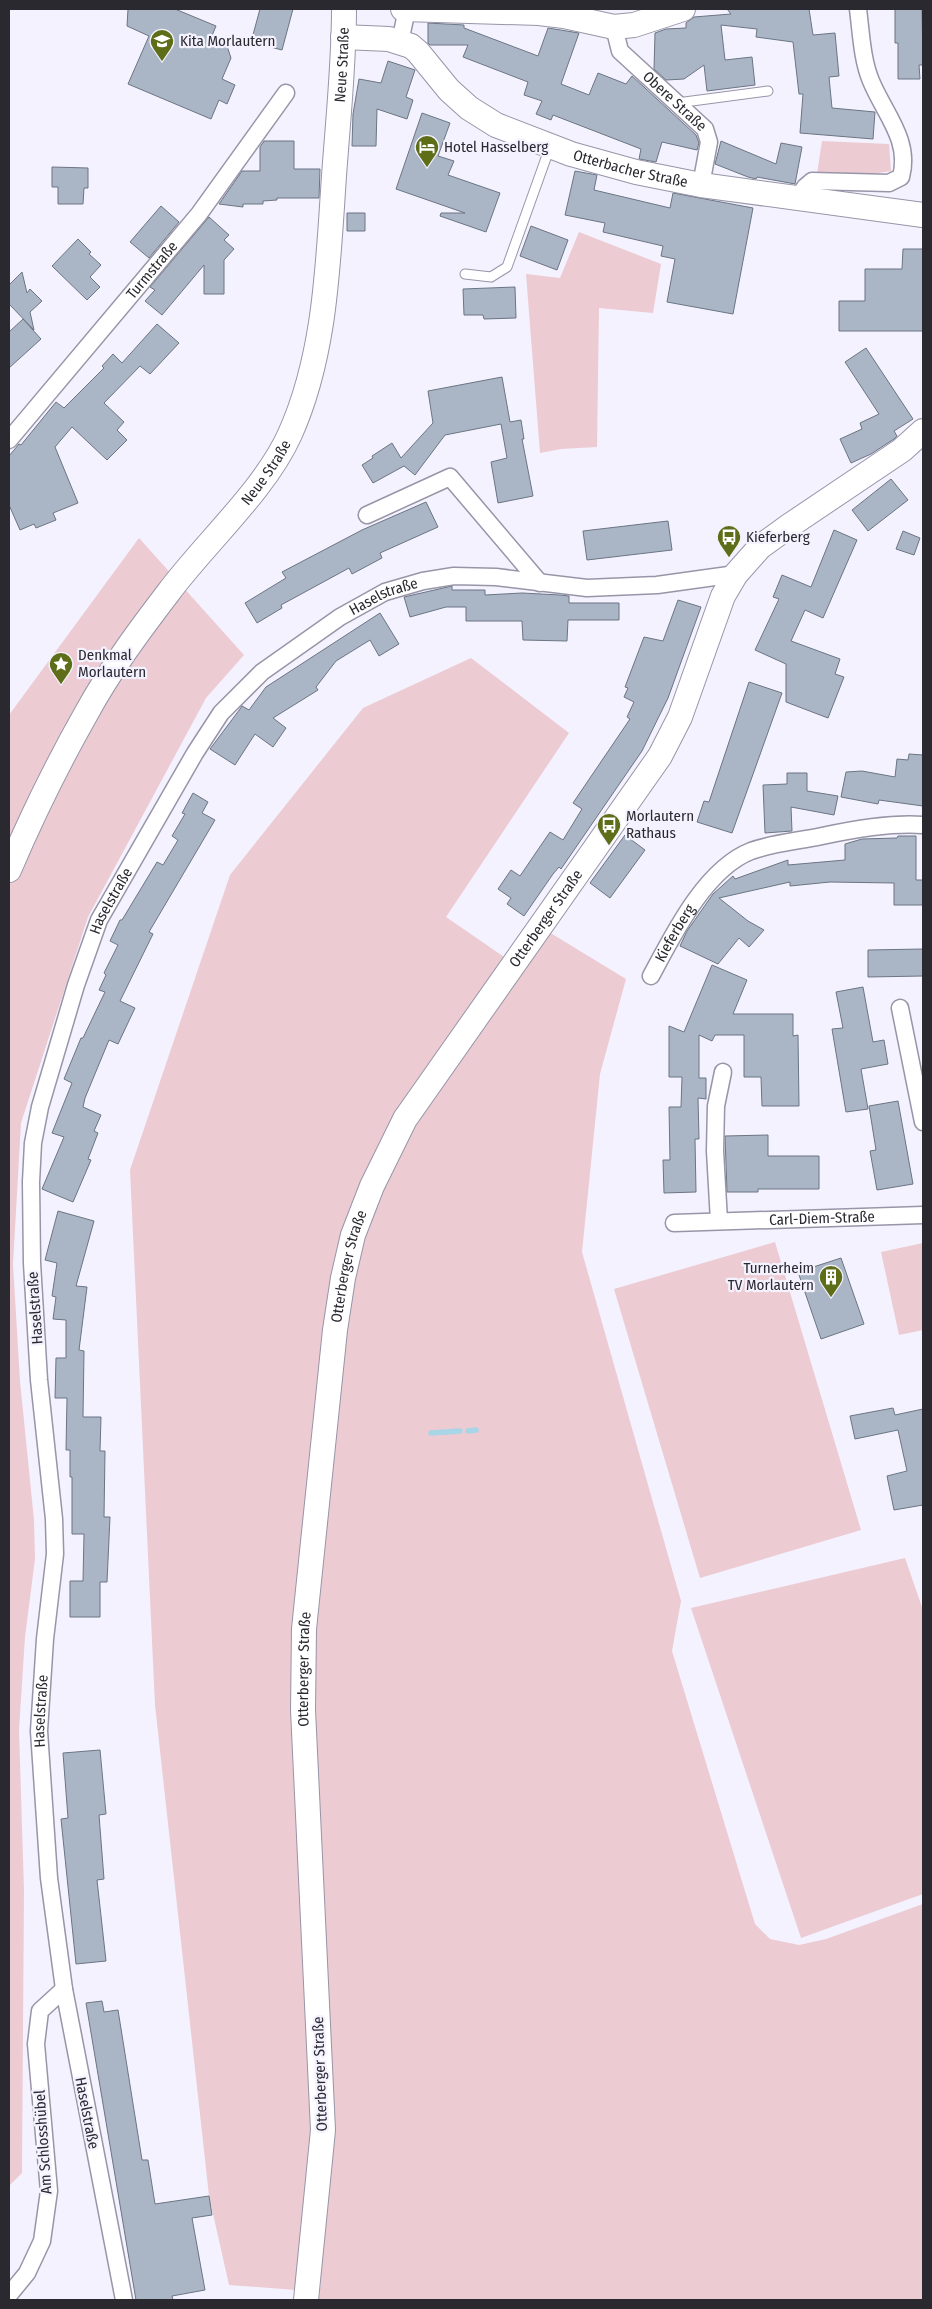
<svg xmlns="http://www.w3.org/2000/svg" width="932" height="2309" font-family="'Fira Sans Condensed',sans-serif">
  <rect width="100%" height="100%" fill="#f4f2fe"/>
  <path fill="#eccbd3" d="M 822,141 L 889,144 L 891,171 L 866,175 L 817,174 Z
    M 579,232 L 661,264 L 653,313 L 599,308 L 597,447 L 561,449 L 540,453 L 526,274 L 560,278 Z
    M 139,538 L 244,655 L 206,698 L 88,917 L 21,1123 L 13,1264 L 20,1381 L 34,1520 L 35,1559 L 25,1637 L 19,1730 L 24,1890 L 22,2173 L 9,2186 L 9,715 Z
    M 471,658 L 569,733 L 446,917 L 513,963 L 539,926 L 626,979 L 600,1074 L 582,1252 L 681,1601 L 672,1651 L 755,1924 L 770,1939 L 799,1945 L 826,1939 L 923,1904 L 923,2300 L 318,2300 L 321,2283 L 323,2135 L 296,2290 L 229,2285 L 209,2196 L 155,1705 L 130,1170 L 230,875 L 363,708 Z
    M 775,1242 L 861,1530 L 700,1578 L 614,1289 Z
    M 923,1243 L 923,1330 L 899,1335 L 881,1252 Z
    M 905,1558 L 923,1610 L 923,1894 L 801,1938 L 691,1608 Z"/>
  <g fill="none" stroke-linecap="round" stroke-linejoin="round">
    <path stroke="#a8d6e7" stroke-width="5.5" d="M 468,1431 L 476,1430
      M 431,1433 L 460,1431"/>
  </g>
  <path fill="#aab5c6" stroke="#6b7584" d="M 128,9 L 175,9 L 216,26 L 211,38 L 227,46 L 231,58 L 222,79 L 235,85 L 227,104 L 219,100 L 211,119 L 128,84 L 149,36 L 127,26 Z
    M 260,9 L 293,9 L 282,50 L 251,42 Z
    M 727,9 L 809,9 L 813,35 L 835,33 L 839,76 L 829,77 L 832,108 L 875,112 L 873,139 L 800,133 L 803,94 L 799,94 L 793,42 L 756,37 L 757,29 L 721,25 L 725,60 L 752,57 L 755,85 L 707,91 L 704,65 L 684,79 L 666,80 L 654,69 L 655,33 L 666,29 L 686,28 L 686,23 L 694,17 L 731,14 Z
    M 895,9 L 922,9 L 923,65 L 919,65 L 920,79 L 898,79 L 898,43 L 895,43 Z
    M 428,23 L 464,25 L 464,28 L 538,56 L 548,28 L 579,33 L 561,84 L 589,95 L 598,73 L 626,84 L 632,76 L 696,135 L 699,143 L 697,150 L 662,142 L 656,162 L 639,159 L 641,149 L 553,115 L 551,120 L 536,114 L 542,101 L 524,95 L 528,82 L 463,57 L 468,45 L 430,45 L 428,43 Z
    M 388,61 L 415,70 L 406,97 L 413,100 L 407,119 L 377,109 L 376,146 L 352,146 L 353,114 L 359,79 L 381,83 Z
    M 422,113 L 450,123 L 438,156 L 454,161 L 448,175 L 500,193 L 486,232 L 440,216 L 441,213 L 465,213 L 396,189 Z
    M 264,141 L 294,141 L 294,169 L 320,169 L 319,198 L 277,198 L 277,200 L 263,201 L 263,204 L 243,204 L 243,207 L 219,204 L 242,171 L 260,171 L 260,147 Z
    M 721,141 L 776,164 L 781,143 L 802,147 L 795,184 L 757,177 L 756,179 L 748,177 L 715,164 Z
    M 52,167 L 88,168 L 88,188 L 84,188 L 83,204 L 58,204 L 58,187 L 52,187 Z
    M 575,171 L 597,175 L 594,190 L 670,208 L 673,193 L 753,208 L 733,314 L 667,302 L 675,259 L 661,256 L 663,246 L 603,232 L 605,223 L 565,215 Z
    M 161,206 L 179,222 L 149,258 L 130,242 Z
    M 347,213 L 365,213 L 365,231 L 347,231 Z
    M 209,217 L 229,235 L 224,240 L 234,249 L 224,260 L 224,294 L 204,294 L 204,265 L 162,315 L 145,301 L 155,290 L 150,287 Z
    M 531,226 L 568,240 L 557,270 L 520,256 Z
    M 78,239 L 91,252 L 89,254 L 101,265 L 90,277 L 100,287 L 87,300 L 52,266 Z
    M 903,249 L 923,249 L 923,331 L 839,331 L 839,301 L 865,301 L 865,269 L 902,269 Z
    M 22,272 L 27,293 L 30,289 L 42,301 L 30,312 L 34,330 L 9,304 L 9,285 Z
    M 515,287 L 516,318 L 484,319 L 483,315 L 464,315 L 463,289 Z
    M 23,319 L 41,339 L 9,368 L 9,332 Z
    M 157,324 L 179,343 L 150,374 L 140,366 L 104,403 L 124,422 L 117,430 L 127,440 L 107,460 L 72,427 L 55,447 L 78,503 L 53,513 L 56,520 L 36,528 L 34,524 L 20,530 L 9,505 L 9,456 L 19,444 L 21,445 L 56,402 L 64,408 L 104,368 L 102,366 L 113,354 L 122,363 Z
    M 866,348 L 913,419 L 894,431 L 897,436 L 894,439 L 871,454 L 851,463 L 840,439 L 862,429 L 860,423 L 879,414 L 845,362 Z
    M 502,377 L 510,422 L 521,420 L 524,439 L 522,439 L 533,496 L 498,503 L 491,462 L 507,458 L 501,424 L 445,435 L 415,475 L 404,466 L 373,483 L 362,465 L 373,458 L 372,456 L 392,443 L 401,458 L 433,423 L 428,391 Z
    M 891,479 L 908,500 L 868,531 L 852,510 Z
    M 426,502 L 438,527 L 380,553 L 382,558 L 352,574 L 349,568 L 281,605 L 282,608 L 257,623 L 245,603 L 286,578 L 282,572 L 362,530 Z
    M 668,521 L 672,550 L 587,560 L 583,531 Z
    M 834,530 L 857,540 L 823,618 L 805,610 L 791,641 L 840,659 L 835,674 L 844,677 L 828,718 L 786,702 L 786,664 L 755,650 L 779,599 L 773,597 L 782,575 L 811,587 Z
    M 903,531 L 920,538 L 914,555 L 896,549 Z
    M 452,586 L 452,590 L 485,590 L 485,595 L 522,593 L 560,595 L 569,596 L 569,603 L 619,603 L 619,620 L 568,620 L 567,641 L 523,640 L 522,621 L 466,621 L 466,607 L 446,607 L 410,617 L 404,597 Z
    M 678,600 L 701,607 L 668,698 L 642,751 L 561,869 L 559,867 L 553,874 L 524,916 L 507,904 L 511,898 L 498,889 L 511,870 L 520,876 L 550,832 L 563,840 L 582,809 L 573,803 L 630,719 L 627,717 L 634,702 L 624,697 L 628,688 L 625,687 L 644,637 L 663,641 Z
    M 380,613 L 399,644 L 379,656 L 370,640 L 336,661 L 316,687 L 318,690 L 273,718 L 286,728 L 273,747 L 255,734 L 235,765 L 210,749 L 240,709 L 242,706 L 249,710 L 266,687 Z
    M 749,682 L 782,693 L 732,833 L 697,822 L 704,801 L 709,802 Z
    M 909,754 L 923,755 L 923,806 L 879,800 L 878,804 L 841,797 L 846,772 L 862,771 L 895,777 L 897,759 L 908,760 Z
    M 787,773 L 807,773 L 807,791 L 838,796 L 834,815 L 791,807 L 792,831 L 765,833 L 763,785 L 787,784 Z
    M 193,793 L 208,802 L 202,813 L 215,820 L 149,932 L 153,934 L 120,1001 L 135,1008 L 118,1044 L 109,1040 L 85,1098 L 83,1107 L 101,1115 L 94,1131 L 98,1133 L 88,1159 L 91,1160 L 73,1202 L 42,1189 L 64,1137 L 52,1133 L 72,1083 L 64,1079 L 81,1038 L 83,1038 L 105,992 L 99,990 L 106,975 L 104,973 L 118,945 L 110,941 L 120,920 L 122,920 L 157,862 L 163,865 L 178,840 L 172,836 L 185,814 L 182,813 Z
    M 625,835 L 645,850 L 610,898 L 590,883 Z
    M 898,836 L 916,836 L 916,880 L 923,880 L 923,905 L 894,905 L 894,883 L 830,882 L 790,886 L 790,882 L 719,898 L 748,921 L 764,930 L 749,947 L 739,938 L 718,964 L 680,946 L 687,931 L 713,894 L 733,876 L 735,879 L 788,860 L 788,865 L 845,860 L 845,844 L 862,839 L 897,838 Z
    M 923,949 L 923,976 L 868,977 L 868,950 Z
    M 712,965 L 747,980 L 733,1014 L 793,1014 L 793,1036 L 798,1035 L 799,1106 L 762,1106 L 761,1077 L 744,1077 L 744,1035 L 715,1035 L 712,1041 L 699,1035 L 699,1078 L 706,1078 L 706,1099 L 698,1098 L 699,1139 L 695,1139 L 696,1192 L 664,1193 L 663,1160 L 670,1160 L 669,1107 L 681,1107 L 682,1077 L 669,1077 L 669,1026 L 684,1032 Z
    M 863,987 L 873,1042 L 884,1040 L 888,1064 L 861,1069 L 868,1109 L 846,1112 L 832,1029 L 843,1028 L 836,992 Z
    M 898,1101 L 913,1184 L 877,1190 L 870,1151 L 876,1150 L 869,1106 Z
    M 768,1135 L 768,1156 L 819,1156 L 819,1189 L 758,1189 L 758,1192 L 727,1192 L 725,1136 Z
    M 58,1211 L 94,1221 L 76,1286 L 87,1287 L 79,1350 L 84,1351 L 83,1417 L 101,1417 L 100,1451 L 105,1451 L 104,1517 L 110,1517 L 107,1582 L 100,1582 L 100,1617 L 70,1617 L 70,1581 L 83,1581 L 84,1534 L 72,1534 L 72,1477 L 70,1477 L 70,1450 L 66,1450 L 67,1398 L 55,1398 L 56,1358 L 66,1358 L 66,1320 L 53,1319 L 56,1297 L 52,1296 L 57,1263 L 45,1260 Z
    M 841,1258 L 864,1324 L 821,1339 L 798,1272 Z
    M 893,1408 L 895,1415 L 923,1409 L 923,1505 L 894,1510 L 887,1476 L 907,1471 L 898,1430 L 855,1439 L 850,1416 Z
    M 100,1750 L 106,1814 L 99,1815 L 104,1879 L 97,1880 L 106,1961 L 76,1964 L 61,1819 L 68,1818 L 63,1753 Z
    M 102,2001 L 104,2012 L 118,2010 L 142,2160 L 148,2160 L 155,2204 L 209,2196 L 212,2215 L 192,2218 L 205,2290 L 172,2296 L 173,2300 L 136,2300 L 86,2003 Z"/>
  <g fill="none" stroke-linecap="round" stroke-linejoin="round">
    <g stroke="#9795a7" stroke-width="11">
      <path id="lane" d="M 677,103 L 768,91
        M 465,274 L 491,277 L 507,267 L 550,147"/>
    </g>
    <g stroke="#9795a7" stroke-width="19">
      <g id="street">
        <path id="s1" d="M 614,27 L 620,51 L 705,129 L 709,142 L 701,185"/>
        <path d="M 400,42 L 407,9"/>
        <path d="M 798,198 L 805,187 L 812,181 L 889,183 L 901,177 C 911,140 884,113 871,81 C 862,60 861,32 858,9"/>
        <path id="s2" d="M 9,440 L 199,214 L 286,93"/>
        <path d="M 367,515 L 450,477 L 540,583"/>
        <path id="s3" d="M 651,976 C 673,935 705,869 751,851 C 773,843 799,841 822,836 C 855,829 889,823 923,825"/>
        <path d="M 900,1008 L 923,1122"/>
        <path d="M 719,1221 L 715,1151 L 716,1106 L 723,1072"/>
        <path id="s4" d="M 674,1223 L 923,1215"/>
        <path d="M 9,2295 L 27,2273 L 42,2241 L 49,2191 L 36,2044 L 40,2011 L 64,1989"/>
        <path id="s5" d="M 124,2300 L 64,1989 L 49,1878 L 39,1731 L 45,1639 L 55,1554 L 54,1519 L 39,1380 L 32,1263 L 31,1182 L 33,1143 L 40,1107 L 76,985 L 99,920 L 195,753 L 221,713 L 262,672 L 340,617 L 385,592 L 423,581 L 454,576 L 496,577 L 587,588 L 657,585 L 736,574"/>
      </g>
    </g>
    <g stroke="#9795a7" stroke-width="26">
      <g id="secondary">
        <path d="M 403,9 L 539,13 L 564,16 L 614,27 L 634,25 L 683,9"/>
        <path id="s6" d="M 343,37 L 389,39 L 411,46 L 418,52 L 449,90 L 469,108 L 496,125 L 571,154 L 636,172 L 701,185 L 923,215"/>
        <path id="s7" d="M 9,870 C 32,816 58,763 87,712 C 110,670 139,631 168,593 C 205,543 265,490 290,434 C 326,354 328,262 334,176 C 338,120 344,65 344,9"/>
        <path id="s8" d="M 306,2300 L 323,2130 L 303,1710 L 304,1629 L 335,1330 L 343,1278 L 353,1235 L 372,1186 L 405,1119 L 660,756 L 680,717 L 723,596 L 736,574 L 760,547 L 789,526 L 902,450 L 923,431"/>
      </g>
    </g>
    <use href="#lane" stroke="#fff" stroke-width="9"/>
    <use href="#street" stroke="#fff" stroke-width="16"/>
    <use href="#secondary" stroke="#fff" stroke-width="24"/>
  </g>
  <defs>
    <g id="school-pin" transform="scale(1.25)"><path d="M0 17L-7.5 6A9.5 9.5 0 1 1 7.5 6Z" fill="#5e6d18" stroke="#f4f2fe"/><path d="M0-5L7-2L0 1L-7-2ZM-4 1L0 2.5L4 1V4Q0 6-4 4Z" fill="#fff"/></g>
    <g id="hotel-pin" transform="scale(1.25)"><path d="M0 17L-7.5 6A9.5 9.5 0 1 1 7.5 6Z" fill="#5e6d18" stroke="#f4f2fe"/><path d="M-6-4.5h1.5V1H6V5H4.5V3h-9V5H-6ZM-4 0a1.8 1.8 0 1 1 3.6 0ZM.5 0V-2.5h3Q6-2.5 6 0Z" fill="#fff"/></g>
    <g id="bus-pin" transform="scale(1.25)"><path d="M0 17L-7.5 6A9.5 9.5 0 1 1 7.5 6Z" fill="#5e6d18" stroke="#f4f2fe"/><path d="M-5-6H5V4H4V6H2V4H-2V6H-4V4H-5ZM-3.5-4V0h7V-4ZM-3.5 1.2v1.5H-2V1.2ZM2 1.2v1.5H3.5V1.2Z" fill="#fff"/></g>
    <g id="sight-pin" transform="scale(1.25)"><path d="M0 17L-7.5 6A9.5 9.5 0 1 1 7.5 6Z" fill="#5e6d18" stroke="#f4f2fe"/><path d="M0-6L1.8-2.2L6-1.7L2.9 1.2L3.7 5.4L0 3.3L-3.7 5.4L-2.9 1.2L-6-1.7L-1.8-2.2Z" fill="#fff"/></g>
    <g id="building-pin" transform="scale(1.25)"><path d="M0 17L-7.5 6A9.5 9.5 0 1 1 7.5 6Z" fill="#5e6d18" stroke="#f4f2fe"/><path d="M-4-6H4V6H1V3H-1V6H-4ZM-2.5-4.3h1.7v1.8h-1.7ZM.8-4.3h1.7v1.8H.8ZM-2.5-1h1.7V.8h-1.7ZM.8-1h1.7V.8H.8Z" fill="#fff"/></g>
  </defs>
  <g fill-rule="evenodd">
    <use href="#school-pin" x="162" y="41"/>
    <use href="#hotel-pin" x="427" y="147"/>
    <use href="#bus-pin" x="729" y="537"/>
    <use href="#sight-pin" x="61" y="664"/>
    <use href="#bus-pin" x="609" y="825"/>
    <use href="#building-pin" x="831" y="1277"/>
  </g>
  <g text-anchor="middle" stroke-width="4.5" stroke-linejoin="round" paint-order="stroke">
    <g font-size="15" fill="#2a2930" stroke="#f4f2fe" text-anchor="start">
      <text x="180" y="46">Kita Morlautern</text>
      <text x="444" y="152">Hotel Hasselberg</text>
      <text x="746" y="542">Kieferberg</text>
      <text x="78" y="660">Denkmal<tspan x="78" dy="17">Morlautern</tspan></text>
      <text x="626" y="821">Morlautern<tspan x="626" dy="17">Rathaus</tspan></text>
      <text x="814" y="1273" text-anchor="end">Turnerheim<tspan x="814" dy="17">TV Morlautern</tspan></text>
    </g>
    <g font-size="15" fill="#2a2930" stroke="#f4f2fe">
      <text dy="5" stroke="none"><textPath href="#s7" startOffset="896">Neue Straße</textPath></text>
      <text dy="5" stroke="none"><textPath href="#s1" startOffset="99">Obere Straße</textPath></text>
      <text dy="5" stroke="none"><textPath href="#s6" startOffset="328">Otterbacher Straße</textPath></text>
      <text dy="5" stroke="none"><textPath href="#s2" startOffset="222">Turmstraße</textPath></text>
      <text dy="5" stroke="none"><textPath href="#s7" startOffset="476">Neue Straße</textPath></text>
      <text dy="5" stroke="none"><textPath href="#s5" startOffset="1841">Haselstraße</textPath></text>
      <text dy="5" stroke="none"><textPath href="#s5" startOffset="1421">Haselstraße</textPath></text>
      <text dy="5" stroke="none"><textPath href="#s8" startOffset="1442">Otterberger Straße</textPath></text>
      <text dy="5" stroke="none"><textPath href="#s3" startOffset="49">Kieferberg</textPath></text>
      <text dy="5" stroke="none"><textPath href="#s4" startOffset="148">Carl-Diem-Straße</textPath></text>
      <text dy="5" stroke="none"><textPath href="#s8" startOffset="1038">Otterberger Straße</textPath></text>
      <text transform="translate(35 1308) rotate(-94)" y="5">Haselstraße</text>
      <text dy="5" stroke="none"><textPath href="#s8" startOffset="632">Otterberger Straße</textPath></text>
      <text dy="5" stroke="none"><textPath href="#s5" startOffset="596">Haselstraße</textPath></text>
      <text transform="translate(320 2074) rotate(-92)" y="5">Otterberger Straße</text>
      <text transform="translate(87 2113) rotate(79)" y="5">Haselstraße</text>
      <text transform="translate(43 2142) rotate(-94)" y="5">Am Schlosshübel</text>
    </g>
  </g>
  <rect width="932" height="2309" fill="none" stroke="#2a2930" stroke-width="20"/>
</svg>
